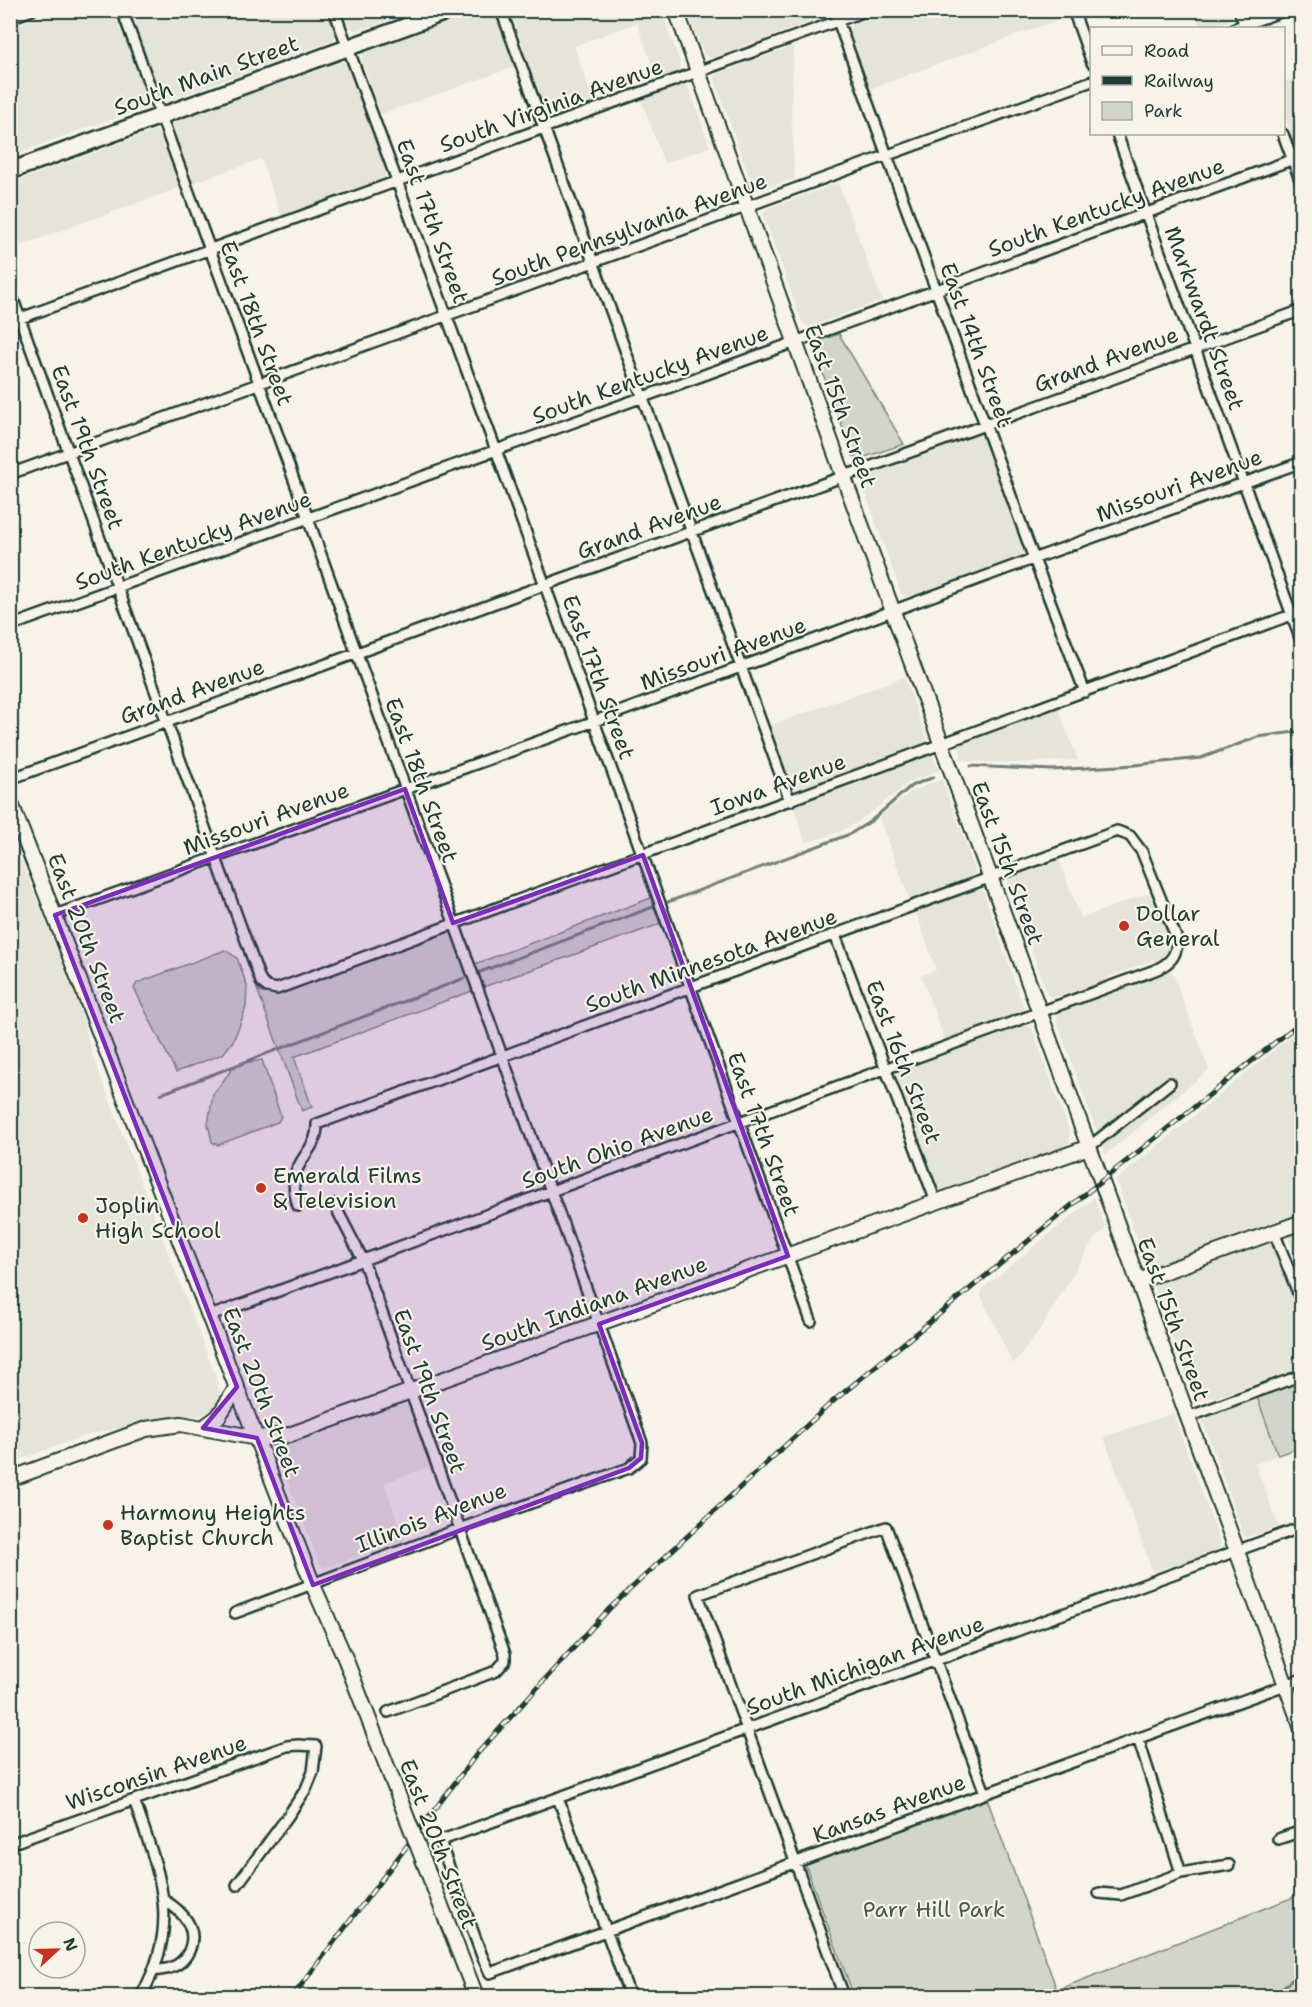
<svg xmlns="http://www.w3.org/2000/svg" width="1312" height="2007" font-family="'Shantell Sans',sans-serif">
  <rect width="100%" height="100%" fill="#f7f3e8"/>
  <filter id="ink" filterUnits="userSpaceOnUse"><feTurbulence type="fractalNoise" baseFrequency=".0167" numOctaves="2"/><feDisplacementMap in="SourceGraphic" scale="12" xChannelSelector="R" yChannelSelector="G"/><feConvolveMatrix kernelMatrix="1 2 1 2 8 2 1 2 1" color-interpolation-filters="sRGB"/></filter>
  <g filter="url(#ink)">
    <path fill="#e5e4d9" d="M 481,10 L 494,11 L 514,67 L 381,114 L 362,60 L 363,52 Z
      M 827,10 L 828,13 L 824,17 L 711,58 L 704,55 L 688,11 Z
      M 54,11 L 115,11 L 148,103 L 147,108 L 77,131 L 11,156 L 11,26 Z
      M 130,11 L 328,11 L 336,36 L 332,41 L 166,101 L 160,96 Z
      M 343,11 L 343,10 L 416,11 L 356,31 L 349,26 Z
      M 510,11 L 661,11 L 680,63 L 680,70 L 657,79 L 637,23 L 574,46 L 594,103 L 551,118 L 547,114 Z
      M 1064,11 L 1066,17 L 870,89 L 849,30 L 851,25 L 892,11 Z
      M 1194,11 L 1231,11 L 1232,18 L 1228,21 L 1209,28 L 1201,28 Z
      M 794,46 L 791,111 L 795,179 L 757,190 L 752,185 L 714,78 L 717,74 Z
      M 344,61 L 349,66 L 386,169 L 385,178 L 281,216 L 261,159 L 192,183 L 173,129 L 172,126 L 175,121 Z
      M 1301,76 L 1302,148 L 1299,148 L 1295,145 L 1284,113 L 1284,82 Z
      M 680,85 L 686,86 L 690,91 L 710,147 L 664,163 L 641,99 Z
      M 156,130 L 159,133 L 179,188 L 11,249 L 11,183 Z
      M 838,183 L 882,300 L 809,327 L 802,323 L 763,214 L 766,209 Z
      M 979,435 L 983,438 L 1023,552 L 1019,557 L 910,596 L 904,596 L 900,591 L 861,480 L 865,477 Z
      M 904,677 L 927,739 L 925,742 L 801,788 L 793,788 L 769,726 Z
      M 1058,708 L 1078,760 L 1017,763 L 962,761 L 958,746 L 963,741 Z
      M 928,755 L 931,755 L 934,758 L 939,770 L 910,782 L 858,822 L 837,833 L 806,843 L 793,806 Z
      M 942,779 L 975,870 L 974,874 L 970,879 L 910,900 L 879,818 L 912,791 Z
      M 11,836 L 78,1002 L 93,1057 L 217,1380 L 220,1394 L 219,1401 L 214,1408 L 204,1415 L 156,1419 L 126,1427 L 87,1435 L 11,1463 Z
      M 1059,860 L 1081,918 L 1155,891 L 1172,941 L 1171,952 L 1165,960 L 1160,963 L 1154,960 L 1108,977 L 1104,982 L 1051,998 L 1047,994 L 1007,882 L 1010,877 Z
      M 976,890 L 981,890 L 984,893 L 1024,1009 L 1020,1013 L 945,1041 L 921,976 L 936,970 L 916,912 Z
      M 1172,971 L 1209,1070 L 1105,1155 L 1057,1021 L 1057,1016 L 1063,1010 Z
      M 1025,1025 L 1032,1028 L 1070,1133 L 1070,1141 L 1061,1149 L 946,1191 L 940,1191 L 935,1183 L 897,1077 L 898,1071 Z
      M 1301,1028 L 1301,1212 L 1152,1267 L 1147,1266 L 1116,1180 Z
      M 1094,1198 L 1106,1228 L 1094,1239 L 1038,1333 L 1013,1364 L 981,1296 L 982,1289 Z
      M 1301,1230 L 1302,1230 L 1301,1276 L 1288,1238 L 1292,1234 Z
      M 1273,1241 L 1277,1245 L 1301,1314 L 1301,1367 L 1223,1395 L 1196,1401 L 1154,1291 L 1154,1285 Z
      M 1257,1397 L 1278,1455 L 1255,1464 L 1279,1527 L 1247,1537 L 1243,1534 L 1203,1422 L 1204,1418 L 1226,1408 Z
      M 401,1404 L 406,1404 L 409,1408 L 431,1466 L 384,1483 L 405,1540 L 324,1568 L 319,1563 L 278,1456 L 279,1451 L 286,1445 Z
      M 1173,1413 L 1220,1542 L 1220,1547 L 1214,1552 L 1153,1573 L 1104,1437 Z"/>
    <path fill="#d3d5ca" stroke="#79897f" stroke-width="1.5" d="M 839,334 L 904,444 L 862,458 L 853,456 L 814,349 L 817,346 L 815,342 Z
      M 651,898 L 660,924 L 483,987 L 475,964 Z
      M 444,931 L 450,932 L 453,935 L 472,991 L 294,1057 L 312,1107 L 302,1111 L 257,989 L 262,993 L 279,992 Z
      M 225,950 L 237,958 L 247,986 L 246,1007 L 239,1027 L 233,1041 L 223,1054 L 176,1072 L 134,988 L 137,983 Z
      M 262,1060 L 281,1117 L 278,1122 L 218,1145 L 212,1142 L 208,1124 L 213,1094 L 232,1069 L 245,1063 Z
      M 1301,1380 L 1301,1447 L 1278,1455 L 1257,1397 Z
      M 986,1796 L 1057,1990 L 1301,1894 L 1301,1996 L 854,1996 L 805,1864 Z"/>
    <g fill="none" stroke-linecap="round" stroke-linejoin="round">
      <path stroke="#6f8077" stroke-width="3" d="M 971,766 L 1052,770 L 1135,765 L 1201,758 L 1258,737 L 1302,731
        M 668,902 L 850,834 L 871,821 L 911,786 L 934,777
        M 480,972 L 653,907
        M 161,1094 L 465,978
        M 1272,1996 L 1302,1972"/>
      <g stroke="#1f3d34" stroke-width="14">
        <path id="street" d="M 122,10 L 255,372 L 642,1443 L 641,1458 L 629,1468 L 459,1529 L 235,1613
          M 334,10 L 500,461 L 811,1321
          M 501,10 L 790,801
          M 834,10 L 1034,559 L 1085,692
          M 1073,10 L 1092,63
          M 1239,10 L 1246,28
          M 10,18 L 32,10
          M 1235,28 L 1286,10
          M 1117,134 L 1302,643
          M 1283,134 L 1302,185
          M 10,291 L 261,982 L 267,987 L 277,989 L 1302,611
          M 10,322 L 868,10
          M 10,474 L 1092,81
          M 10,626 L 795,342 L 1302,156
          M 10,779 L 1302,310
          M 55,915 L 595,721 L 1008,568 L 1302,462
          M 835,935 L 936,1202
          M 1089,1147 L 1170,1083
          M 334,1204 L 363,1260 L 505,1654 L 505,1661 L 496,1671 L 388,1712
          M 1274,1232 L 1302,1303
          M 210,1316 L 1155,970 C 1170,964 1179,954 1176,937 L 1142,852 L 1130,836 L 1117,831 L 317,1124 C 318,1157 283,1159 298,1206
          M 1188,1417 L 1302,1375
          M 1302,1527 L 442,1840 L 442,1848 L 482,1956 L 490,1973 L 1302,1679
          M 1138,1738 L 1181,1873
          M 558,1798 L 630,1996
          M 134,1800 C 159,1873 183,1922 141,1996
          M 1278,1839 L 1302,1831
          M 10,1844 L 287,1746 L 298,1745 L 316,1746 L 313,1772 L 306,1789 L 288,1816 L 237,1885
          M 1099,1893 L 1121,1895 L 1181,1873 L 1229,1865
          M 153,1971 C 159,1970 166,1970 172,1967 C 179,1965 186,1958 189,1951 C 199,1928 182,1911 164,1900
          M 844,1996 L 698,1595 L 886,1527 L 985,1793"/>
      </g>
      <g stroke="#1f3d34" stroke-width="18">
        <path id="secondary" d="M 676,10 L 843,475 L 1302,1729
          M 10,801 L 313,1585 L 345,1658
          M 1138,1281 L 1302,1222
          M 203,1428 L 218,1417 L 237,1387
          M 10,1479 L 146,1429 L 181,1424 L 257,1438 L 289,1435 L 1089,1147"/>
      </g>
      <g stroke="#1f3d34" stroke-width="20">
        <path id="primary" d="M 10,171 L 451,10"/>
      </g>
      <use href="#street" stroke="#f7f3e8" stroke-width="9"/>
      <use href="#secondary" stroke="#f7f3e8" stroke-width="14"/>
      <use href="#primary" stroke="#f7f3e8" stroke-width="15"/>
      <g stroke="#1f3d34" stroke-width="5">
        <path id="rail" d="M 293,1996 L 476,1755 L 610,1608 L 831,1403 L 1089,1191 L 1302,1021"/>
      </g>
      <use href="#rail" stroke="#f7f3e8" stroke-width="3" stroke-dasharray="9" stroke-linecap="butt"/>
      <g stroke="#1f3d34" stroke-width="18" stroke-linecap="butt">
        <path id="secondary-bridge" d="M 345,1658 L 476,1996"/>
      </g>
      <use href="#secondary-bridge" stroke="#f7f3e8" stroke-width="14"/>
    </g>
  </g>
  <path fill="#7b2cbf" fill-opacity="0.2" stroke="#7b2cbf" stroke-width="4.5" stroke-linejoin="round" d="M 405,789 L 453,923 L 643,855 L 788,1256 L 599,1324 L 642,1443 L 641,1458 L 629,1468 L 313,1585 L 257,1438 L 203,1428 L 237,1387 L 55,915 Z"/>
  <g fill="#c8321e" stroke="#f7f3e8" stroke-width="2">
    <circle cx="1124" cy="926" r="6"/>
    <circle cx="261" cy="1188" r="6"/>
    <circle cx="83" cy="1218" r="6"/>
    <circle cx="108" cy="1525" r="6"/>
  </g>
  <g text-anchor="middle" stroke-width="4.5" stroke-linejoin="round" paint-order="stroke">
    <g font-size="22" fill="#1f3d34" stroke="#f7f3e8">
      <text transform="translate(206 75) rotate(-20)" y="8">South Main Street</text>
      <text transform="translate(551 105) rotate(-20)" y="8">South Virginia Avenue</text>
      <text transform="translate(1106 207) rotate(-20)" y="8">South Kentucky Avenue</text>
      <text transform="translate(433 221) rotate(70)" y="8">East 17th Street</text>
      <text transform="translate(629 229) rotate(-20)" y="8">South Pennsylvania Avenue</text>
      <text transform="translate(1205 318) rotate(70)" y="8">Markwardt Street</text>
      <text transform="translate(257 323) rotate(70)" y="8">East 18th Street</text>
      <text transform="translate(977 345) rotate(70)" y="8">East 14th Street</text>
      <text transform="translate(1106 359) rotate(-20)" y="8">Grand Avenue</text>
      <text transform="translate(650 374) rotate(-20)" y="8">South Kentucky Avenue</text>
      <text transform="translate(841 406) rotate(70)" y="8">East 15th Street</text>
      <text transform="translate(88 447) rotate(70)" y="8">East 19th Street</text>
      <text transform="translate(1179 485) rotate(-20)" y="8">Missouri Avenue</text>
      <text transform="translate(649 526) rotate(-20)" y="8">Grand Avenue</text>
      <text transform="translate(193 540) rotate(-20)" y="8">South Kentucky Avenue</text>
      <text transform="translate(723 653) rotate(-20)" y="8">Missouri Avenue</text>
      <text transform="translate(599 677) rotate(70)" y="8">East 17th Street</text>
      <text transform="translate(192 691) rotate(-20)" y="8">Grand Avenue</text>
      <text transform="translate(422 780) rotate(70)" y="8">East 18th Street</text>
      <text transform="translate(778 784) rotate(-20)" y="8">Iowa Avenue</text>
      <text transform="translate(266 818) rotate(-20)" y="8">Missouri Avenue</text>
      <text transform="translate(1008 863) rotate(70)" y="8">East 15th Street</text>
      <text transform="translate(87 938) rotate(69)" y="8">East 20th Street</text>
      <text transform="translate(711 960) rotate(-20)" y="8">South Minnesota Avenue</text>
      <text transform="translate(904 1062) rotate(69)" y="8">East 16th Street</text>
      <text transform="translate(764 1134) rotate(70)" y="8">East 17th Street</text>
      <text transform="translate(617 1147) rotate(-20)" y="8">South Ohio Avenue</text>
      <text transform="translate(594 1303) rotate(-20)" y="8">South Indiana Avenue</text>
      <text transform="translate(1174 1319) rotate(70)" y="8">East 15th Street</text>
      <text transform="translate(430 1391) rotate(70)" y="8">East 19th Street</text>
      <text transform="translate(262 1392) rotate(69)" y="8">East 20th Street</text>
      <text transform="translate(431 1517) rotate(-21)" y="8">Illinois Avenue</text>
      <text transform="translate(865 1665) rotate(-20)" y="8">South Michigan Avenue</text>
      <text transform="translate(156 1772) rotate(-19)" y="8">Wisconsin Avenue</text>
      <text transform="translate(889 1808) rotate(-20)" y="8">Kansas Avenue</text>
      <text transform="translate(439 1844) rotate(69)" y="8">East 20th Street</text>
    </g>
    <g font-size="22" fill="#1f3d34" stroke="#f7f3e8" text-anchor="start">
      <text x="1136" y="921">Dollar<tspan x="1136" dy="25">General</tspan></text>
      <text x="273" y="1183">Emerald Films<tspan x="273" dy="25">&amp; Television</tspan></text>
      <text x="95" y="1213">Joplin<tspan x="95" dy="25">High School</tspan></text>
      <text x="120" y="1520">Harmony Heights<tspan x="120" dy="25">Baptist Church</tspan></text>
    </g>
    <g font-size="22" fill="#435b52" stroke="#f7f3e8">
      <text x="934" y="1917">Parr Hill Park</text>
    </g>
  </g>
  <rect width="1312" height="2007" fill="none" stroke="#f7f3e8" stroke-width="36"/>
  <rect x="18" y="18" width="1276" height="1971" fill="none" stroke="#1f3d34" stroke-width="2" filter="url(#ink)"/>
  <rect x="1090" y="27" width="195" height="108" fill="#f7f3e8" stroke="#a1aaa0" stroke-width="1.5"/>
  <rect x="1102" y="46" width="30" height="9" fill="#f7f3e8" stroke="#a1aaa0" stroke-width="1.5"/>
  <text x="1144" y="57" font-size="18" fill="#1f3d34">Road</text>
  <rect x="1102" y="76" width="30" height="9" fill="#1f3d34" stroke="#a1aaa0" stroke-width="1.5"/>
  <text x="1144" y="87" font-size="18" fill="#1f3d34">Railway</text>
  <rect x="1102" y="102" width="30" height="18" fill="#d3d5ca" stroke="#a1aaa0" stroke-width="1.5"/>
  <text x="1144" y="117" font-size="18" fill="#1f3d34">Park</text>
  <g transform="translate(57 1950) rotate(68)"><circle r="28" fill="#f7f3e8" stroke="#a1aaa0" stroke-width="1.5"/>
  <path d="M0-4.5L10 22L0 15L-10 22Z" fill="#c8321e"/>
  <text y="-9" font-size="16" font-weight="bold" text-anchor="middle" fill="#1f3d34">N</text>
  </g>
</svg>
